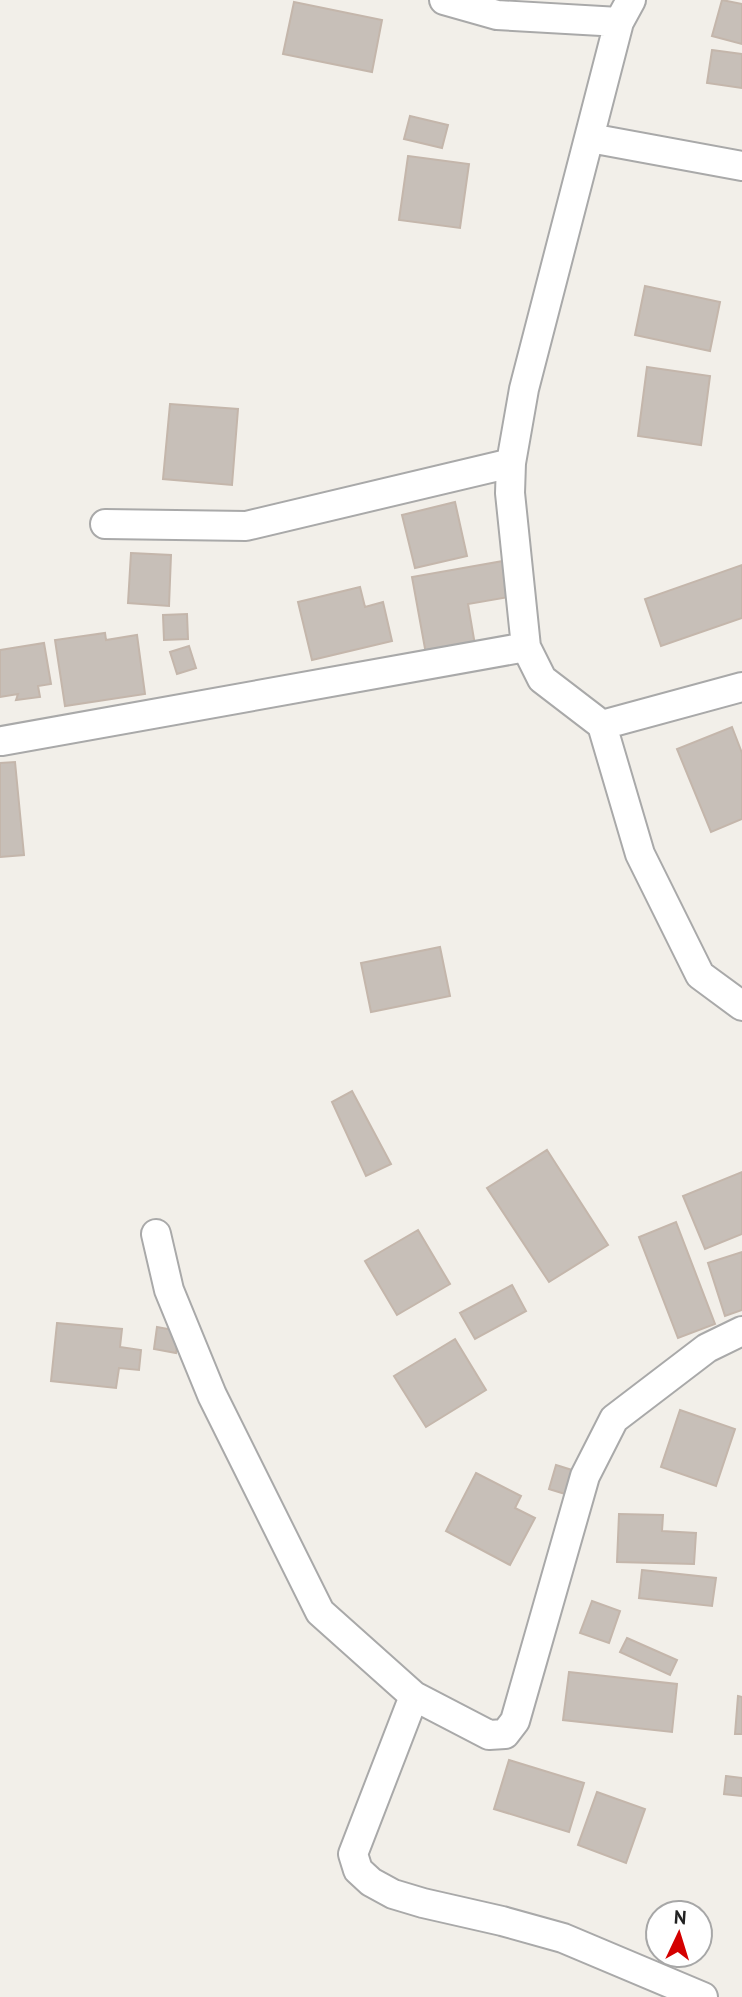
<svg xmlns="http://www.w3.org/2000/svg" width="742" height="1997" font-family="'PT Sans',sans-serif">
  <rect width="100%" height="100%" fill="#f2efe9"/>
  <path fill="#c7bfb8" stroke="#c4b6ab" stroke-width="2" d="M 722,0 L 742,4 L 742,44 L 712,36 Z
    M 294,2 L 382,20 L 372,72 L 283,54 Z
    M 712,50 L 742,54 L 742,88 L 707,83 Z
    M 410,116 L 448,125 L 442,148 L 404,139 Z
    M 408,156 L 469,164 L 460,228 L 399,220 Z
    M 645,286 L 720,302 L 710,351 L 635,335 Z
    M 647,367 L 710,376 L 701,445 L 638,436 Z
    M 170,404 L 238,409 L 232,485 L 163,479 Z
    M 455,502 L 467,556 L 415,568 L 402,515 Z
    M 131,553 L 171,555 L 169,606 L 128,603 Z
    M 503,561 L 509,597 L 468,604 L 475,645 L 426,654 L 412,577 Z
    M 742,565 L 742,618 L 661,646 L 645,599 Z
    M 360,587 L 365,607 L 383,602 L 392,641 L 312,660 L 298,602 Z
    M 187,614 L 188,639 L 164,640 L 163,615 Z
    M 105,633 L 106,640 L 137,635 L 145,694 L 65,706 L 55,640 Z
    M 44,643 L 51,684 L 38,686 L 40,697 L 16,700 L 18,694 L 0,697 L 0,650 Z
    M 189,646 L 196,668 L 177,674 L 170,652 Z
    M 732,727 L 742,753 L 742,819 L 711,832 L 677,749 Z
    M 15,762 L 24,855 L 0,857 L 0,763 Z
    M 440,947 L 450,996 L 371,1012 L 361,963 Z
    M 352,1091 L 391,1164 L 366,1176 L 332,1102 Z
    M 547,1150 L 608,1245 L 549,1282 L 487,1188 Z
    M 742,1172 L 742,1234 L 705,1249 L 683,1196 Z
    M 676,1222 L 715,1324 L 678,1338 L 639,1237 Z
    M 418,1230 L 450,1284 L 397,1315 L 365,1261 Z
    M 742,1252 L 742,1310 L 725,1316 L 708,1263 Z
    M 512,1285 L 526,1311 L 475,1339 L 460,1313 Z
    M 57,1323 L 122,1329 L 120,1347 L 141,1350 L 139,1370 L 119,1368 L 116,1388 L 51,1381 Z
    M 157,1327 L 179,1331 L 176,1353 L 154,1349 Z
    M 455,1339 L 486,1390 L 426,1427 L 394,1376 Z
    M 680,1410 L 735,1429 L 716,1486 L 661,1467 Z
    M 556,1465 L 572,1470 L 565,1494 L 549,1489 Z
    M 476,1473 L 521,1496 L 515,1508 L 535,1518 L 510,1565 L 446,1531 Z
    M 619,1514 L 663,1515 L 662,1531 L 696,1533 L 694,1564 L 617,1562 Z
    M 642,1570 L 716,1578 L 712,1606 L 639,1598 Z
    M 592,1601 L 620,1611 L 609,1643 L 580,1633 Z
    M 627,1638 L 677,1660 L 670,1675 L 620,1652 Z
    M 569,1672 L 677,1684 L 672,1732 L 563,1720 Z
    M 738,1696 L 742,1697 L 742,1734 L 735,1734 Z
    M 509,1760 L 584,1783 L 569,1832 L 494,1809 Z
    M 726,1776 L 742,1778 L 742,1796 L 724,1794 Z
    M 597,1792 L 645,1809 L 626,1863 L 578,1845 Z"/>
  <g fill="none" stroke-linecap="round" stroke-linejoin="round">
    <g stroke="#a9a9a9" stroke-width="32">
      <path id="minor" d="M 444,0 L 497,15 L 619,22
        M 631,0 L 619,22 L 524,389 L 511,463 L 510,493 L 526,647 L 542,679 L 602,725 L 640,854 L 700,975 L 742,1006
        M 590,138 L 742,166
        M 105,524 L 246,526 L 511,463
        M 602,725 L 742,687
        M 2,741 L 526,647
        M 156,1234 L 169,1290 L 212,1395 L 320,1612 L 414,1696 L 489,1735 L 505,1734 L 515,1721 L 585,1476 L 614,1419 L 707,1348 L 742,1331
        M 414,1696 L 353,1854 L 358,1870 L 371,1882 L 393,1894 L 423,1903 L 502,1921 L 563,1938 L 703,1997"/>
    </g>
    <use href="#minor" stroke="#fff" stroke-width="28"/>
  </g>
  <g transform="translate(679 1934) rotate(4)"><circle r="33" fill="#ffffff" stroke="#a7a7a7" stroke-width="2"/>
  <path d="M0-5L12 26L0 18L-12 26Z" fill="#d40000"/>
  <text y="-10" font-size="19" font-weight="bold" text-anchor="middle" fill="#222222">N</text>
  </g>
</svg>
